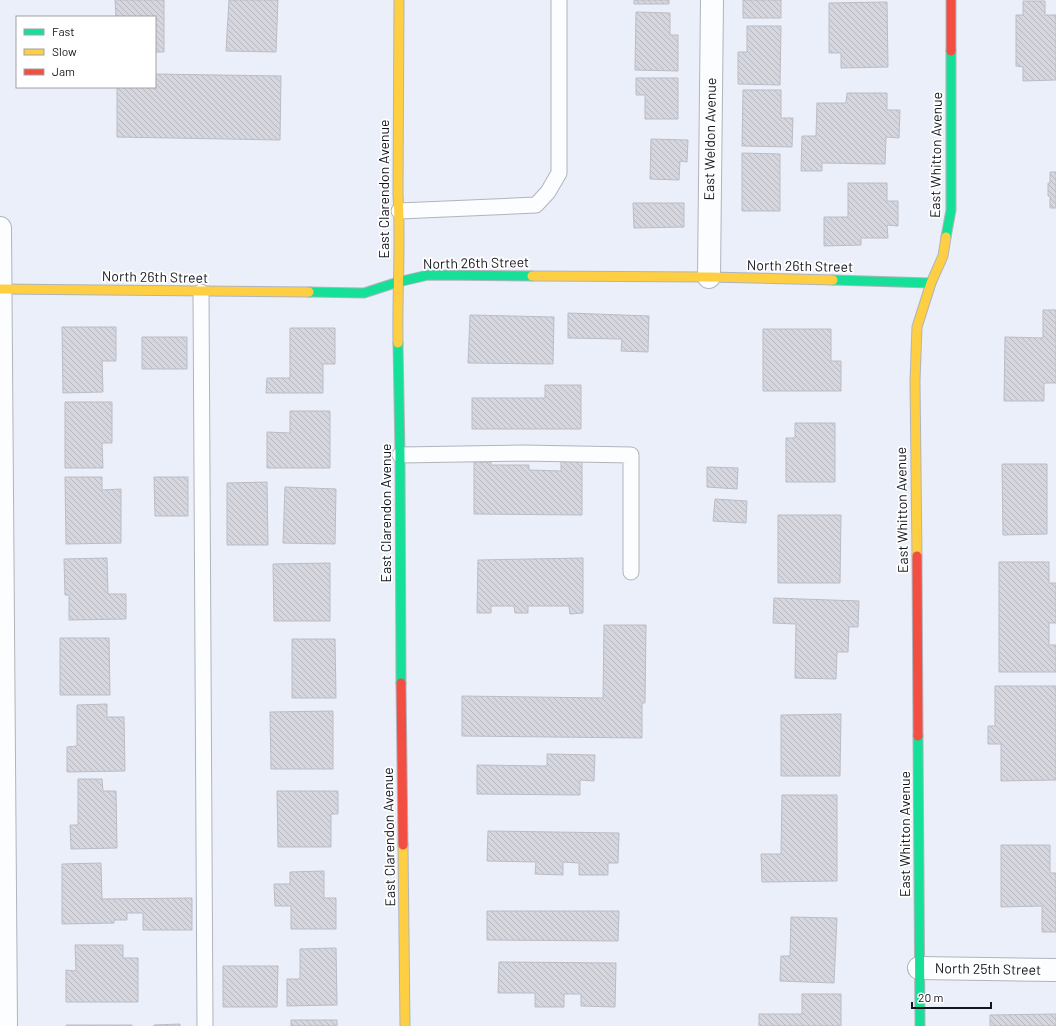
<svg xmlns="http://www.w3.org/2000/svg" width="1056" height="1026" font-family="Barlow,sans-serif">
  <defs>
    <pattern id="building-back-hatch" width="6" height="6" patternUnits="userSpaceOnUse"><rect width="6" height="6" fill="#d6d6df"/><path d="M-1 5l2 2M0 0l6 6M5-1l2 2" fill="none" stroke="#b7b7bf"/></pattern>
  </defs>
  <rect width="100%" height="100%" fill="#ebeff9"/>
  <path fill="url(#building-back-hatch)" stroke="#bcbcc5" d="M 115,0 L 164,0 L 164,52 L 155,52 L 155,17 L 116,17 Z
    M 229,0 L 278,0 L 276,52 L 226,51 Z
    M 634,0 L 669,0 L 669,4 L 634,4 Z
    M 743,0 L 781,0 L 781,18 L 743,18 Z
    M 1023,1 L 1045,1 L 1045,15 L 1056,15 L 1056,80 L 1023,81 L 1023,67 L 1016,66 L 1016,15 L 1023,15 Z
    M 887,2 L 888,67 L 841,68 L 841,53 L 829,53 L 829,3 Z
    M 636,12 L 670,13 L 670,35 L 678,35 L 678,71 L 635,70 Z
    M 747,26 L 781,26 L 780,85 L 738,84 L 738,52 L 747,52 Z
    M 155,74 L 281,76 L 280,140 L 117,137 L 117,87 L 155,87 Z
    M 636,78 L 678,78 L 678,119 L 645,119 L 645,95 L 636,95 Z
    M 743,90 L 781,90 L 781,118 L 793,118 L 792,147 L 742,146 Z
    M 847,93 L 887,93 L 887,110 L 900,110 L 899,138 L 886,137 L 885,164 L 822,163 L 822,171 L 801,171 L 802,136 L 816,136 L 817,103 L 846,103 Z
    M 651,139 L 688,140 L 687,162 L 680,161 L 679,180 L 650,179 Z
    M 742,153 L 780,154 L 780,211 L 742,211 Z
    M 1050,172 L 1056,172 L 1056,208 L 1050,208 L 1050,196 L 1048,196 L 1048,183 L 1050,183 Z
    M 848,183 L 887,183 L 887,201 L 898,201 L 898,226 L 887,225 L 888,238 L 861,238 L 861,245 L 824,246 L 824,217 L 848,217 Z
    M 633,203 L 684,203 L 684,227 L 634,228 Z
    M 1043,310 L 1056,310 L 1056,383 L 1044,383 L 1044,401 L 1004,401 L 1005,337 L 1043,338 Z
    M 568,313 L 649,316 L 648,352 L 621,351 L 622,339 L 568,338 Z
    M 470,315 L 554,317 L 553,364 L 468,363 Z
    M 62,327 L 116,327 L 116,361 L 102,361 L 103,392 L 63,393 Z
    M 290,328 L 335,328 L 335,364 L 323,364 L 323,393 L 266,393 L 267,378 L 290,378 Z
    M 763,329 L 831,329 L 831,361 L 841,361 L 841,391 L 763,391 Z
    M 142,337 L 187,337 L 187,369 L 142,369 Z
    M 545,385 L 581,385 L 581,429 L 472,429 L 472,398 L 545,398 Z
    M 65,402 L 112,402 L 112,443 L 102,443 L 103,468 L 65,468 Z
    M 290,411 L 330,411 L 330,468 L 267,468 L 267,432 L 290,433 Z
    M 795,423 L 835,423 L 835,482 L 786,482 L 786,438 L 795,438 Z
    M 561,461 L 582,461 L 582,515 L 474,514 L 474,462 L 491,462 L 491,465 L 529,465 L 529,470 L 561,471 Z
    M 1002,464 L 1047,464 L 1047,534 L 1003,535 Z
    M 707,467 L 738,468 L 737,489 L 707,487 Z
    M 65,477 L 102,477 L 102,490 L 121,489 L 121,543 L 66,544 Z
    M 154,477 L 188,477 L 188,516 L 155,516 Z
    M 267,482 L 268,545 L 227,545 L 227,483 Z
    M 285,487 L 336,489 L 335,544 L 283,543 Z
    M 715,499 L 747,501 L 746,523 L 713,521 Z
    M 778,515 L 841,515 L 840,583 L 778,583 Z
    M 107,558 L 108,594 L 126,594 L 126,619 L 69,620 L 69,595 L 65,595 L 64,559 Z
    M 583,558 L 583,613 L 570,614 L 569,606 L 528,606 L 528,613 L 515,613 L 514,606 L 491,606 L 491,613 L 477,613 L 478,560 Z
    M 999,562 L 1049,562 L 1049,583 L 1056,583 L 1056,623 L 1049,623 L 1049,645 L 1056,645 L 1056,672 L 999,672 Z
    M 330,563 L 330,621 L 274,621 L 273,564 Z
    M 774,598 L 859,601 L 858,627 L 849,627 L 848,652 L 837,652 L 836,679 L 795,678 L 796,624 L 773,623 Z
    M 604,625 L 646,625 L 645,703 L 642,703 L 642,738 L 462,736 L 462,696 L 603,698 Z
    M 60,638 L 109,638 L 110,695 L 60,695 Z
    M 292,639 L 335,639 L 336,698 L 292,698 Z
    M 995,686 L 1056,686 L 1056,780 L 1001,781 L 1001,744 L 988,744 L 988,726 L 995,726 Z
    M 107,704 L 107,717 L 124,717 L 125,771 L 67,772 L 67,747 L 77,746 L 77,705 Z
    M 333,711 L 333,769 L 271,769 L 270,712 Z
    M 841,714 L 840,776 L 781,776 L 781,715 Z
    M 547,754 L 595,755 L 594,781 L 580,780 L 580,795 L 477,794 L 477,765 L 547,766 Z
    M 78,779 L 102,779 L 103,791 L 116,791 L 117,848 L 71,849 L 70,825 L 78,825 Z
    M 277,791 L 338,791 L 338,814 L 331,814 L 331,847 L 278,847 Z
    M 782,795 L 837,795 L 837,881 L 762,882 L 761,854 L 781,854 Z
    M 488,831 L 619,833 L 618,863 L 608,863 L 608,875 L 579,875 L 579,863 L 563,862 L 563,875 L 535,874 L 536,862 L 487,861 Z
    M 1001,845 L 1050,845 L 1050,873 L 1056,873 L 1056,932 L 1042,932 L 1042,906 L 1001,907 Z
    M 101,863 L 102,899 L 192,898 L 192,930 L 143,930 L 143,913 L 127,913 L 127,920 L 114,920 L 114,923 L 62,924 L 62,864 Z
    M 324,871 L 324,898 L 336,898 L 336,929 L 291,929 L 291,906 L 275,906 L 274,884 L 290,884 L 290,872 Z
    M 487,911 L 619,911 L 618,941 L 487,940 Z
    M 791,917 L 837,918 L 834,983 L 780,981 L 781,956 L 790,956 Z
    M 75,945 L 123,945 L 123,958 L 138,958 L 138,1002 L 66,1002 L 66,970 L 76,971 Z
    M 336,948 L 337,1005 L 287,1006 L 287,979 L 300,979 L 300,949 Z
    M 499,962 L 616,963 L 615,1007 L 581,1006 L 581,994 L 564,994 L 564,1007 L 535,1007 L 535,993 L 498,993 Z
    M 223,966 L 278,966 L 277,1007 L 223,1007 Z
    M 802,994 L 841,994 L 841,1026 L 759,1026 L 759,1014 L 802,1014 Z
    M 1056,1014 L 1056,1026 L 990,1026 L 990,1015 Z
    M 291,1020 L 337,1020 L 337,1026 L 291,1026 Z
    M 180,1024 L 180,1026 L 154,1026 L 154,1025 Z
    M 66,1025 L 132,1025 L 132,1026 L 66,1026 Z"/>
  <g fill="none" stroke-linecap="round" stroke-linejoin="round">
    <g stroke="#b0b4bc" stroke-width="17">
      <path id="lane" d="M 399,211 L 536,205 L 548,192 L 559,173 L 559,0
        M 201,292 L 205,1026
        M 400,455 L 523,453 L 631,455 L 631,572"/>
    </g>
    <g stroke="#b0b4bc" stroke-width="24">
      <path id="street" d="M 0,228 L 6,1026
        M 709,277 L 712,0
        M 919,968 L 1056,970"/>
    </g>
    <g stroke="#b0b4bc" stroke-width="11">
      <path id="fast" d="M 946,237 L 951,210 L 951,51
        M 833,280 L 931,283
        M 309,292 L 364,293 L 398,282 L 428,275 L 532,276
        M 398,343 L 400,455 L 401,683
        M 918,736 L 920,1026"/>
    </g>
    <g stroke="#b0b4bc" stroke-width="11">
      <path id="slow" d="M 532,276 L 709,277 L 833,280
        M 0,289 L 309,292
        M 398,343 C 397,293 401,243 398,194 L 399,0
        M 917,556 L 915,381 L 917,327 L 931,283 L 943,256 L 946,237
        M 403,845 L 405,1026"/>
    </g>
    <g stroke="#b0b4bc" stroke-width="11">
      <path id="jam" d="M 951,0 L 951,51
        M 917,556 L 918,736
        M 401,683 L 403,845"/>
    </g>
    <use href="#lane" stroke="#fcfdfe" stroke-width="15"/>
    <use href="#street" stroke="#fcfdfe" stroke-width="22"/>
    <use href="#fast" stroke="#16e098" stroke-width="9"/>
    <use href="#slow" stroke="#ffcf43" stroke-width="9"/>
    <use href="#jam" stroke="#f24e42" stroke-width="9"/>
  </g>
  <g text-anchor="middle" stroke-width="3.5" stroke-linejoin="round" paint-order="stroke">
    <g font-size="14" fill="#13161e" stroke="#fff">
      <text transform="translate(710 139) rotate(-89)" y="5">East Weldon Avenue</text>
      <text transform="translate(936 155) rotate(-89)" y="5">East Whitton Avenue</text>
      <text transform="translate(384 189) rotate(-90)" y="5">East Clarendon Avenue</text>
      <text transform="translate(476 263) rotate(-1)" y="5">North 26th Street</text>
      <text transform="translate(800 266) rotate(1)" y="5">North 26th Street</text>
      <text transform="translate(155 277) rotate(1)" y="5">North 26th Street</text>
      <text transform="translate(902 510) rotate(-91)" y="5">East Whitton Avenue</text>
      <text transform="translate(386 513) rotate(-90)" y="5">East Clarendon Avenue</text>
      <text transform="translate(905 834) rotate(-90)" y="5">East Whitton Avenue</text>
      <text transform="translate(389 837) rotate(-91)" y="5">East Clarendon Avenue</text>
      <text transform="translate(988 969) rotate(1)" y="5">North 25th Street</text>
    </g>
  </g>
  <rect x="16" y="16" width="140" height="72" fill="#ffffff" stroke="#a1a2a5"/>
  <rect x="24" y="29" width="20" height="6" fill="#16e098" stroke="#a1a2a5"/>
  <text x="52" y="36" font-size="12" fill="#13161e">Fast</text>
  <rect x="24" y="49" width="20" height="6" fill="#ffcf43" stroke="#a1a2a5"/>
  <text x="52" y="56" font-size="12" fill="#13161e">Slow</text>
  <rect x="24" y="69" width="20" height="6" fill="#f24e42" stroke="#a1a2a5"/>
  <text x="52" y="76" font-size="12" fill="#13161e">Jam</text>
  <path d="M912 1002v6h79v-6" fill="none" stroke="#13161e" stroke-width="2"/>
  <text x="918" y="1002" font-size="12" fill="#13161e" stroke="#ffffff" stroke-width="3" paint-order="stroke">20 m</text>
</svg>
